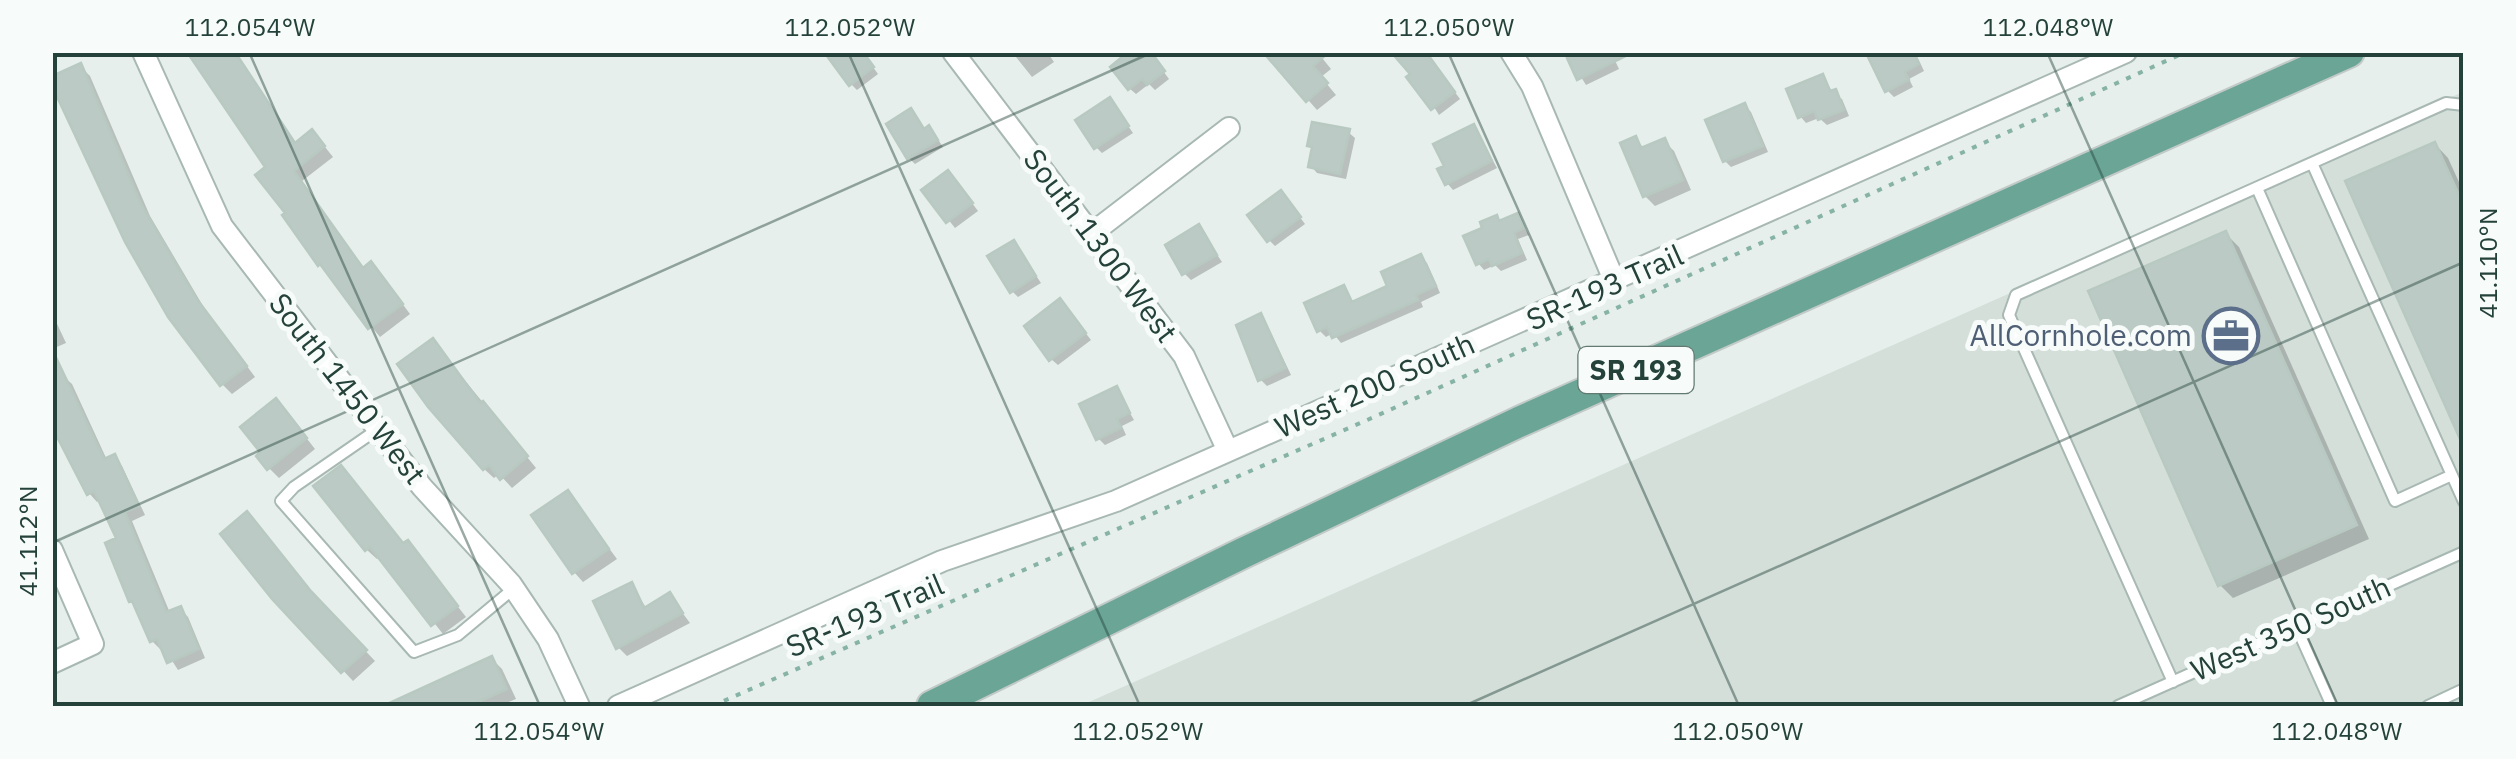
<svg xmlns="http://www.w3.org/2000/svg" width="2516" height="759" font-family="'IBM Plex Sans',sans-serif">
  <rect width="100%" height="100%" fill="#e6efeb"/>
  <path fill="#d4dfda" d="M 2463,92 L 2463,706 L 1080,706 Z"/>
  <path fill="#0003" d="M 234,52 L 297,145 L 321,142 L 333,157 L 302,181 L 365,270 L 380,274 L 410,314 L 380,337 L 320,264 L 289,213 L 268,168 Z
    M 862,52 L 878,74 L 857,90 L 851,84 Z
    M 1012,52 L 1047,52 L 1054,62 L 1032,77 Z
    M 1149,52 L 1169,79 L 1155,90 L 1149,84 L 1136,94 L 1129,88 Z
    M 1212,52 L 1261,52 L 1261,57 L 1216,56 Z
    M 1266,52 L 1318,53 L 1331,69 L 1321,77 L 1336,95 L 1317,110 Z
    M 1425,52 L 1460,99 L 1439,115 L 1414,75 Z
    M 1611,52 L 1619,69 L 1586,85 L 1570,59 Z
    M 1883,52 L 1915,52 L 1924,71 L 1909,79 L 1913,87 L 1894,97 L 1887,90 Z
    M 80,66 L 90,76 L 150,216 L 206,311 L 255,377 L 232,394 L 222,384 L 52,80 Z
    M 1823,76 L 1833,93 L 1842,99 L 1849,116 L 1827,125 L 1819,118 L 1806,123 L 1800,116 Z
    M 1110,100 L 1133,133 L 1102,153 L 1096,147 Z
    M 1745,106 L 1751,112 L 1768,152 L 1731,167 L 1725,161 Z
    M 911,111 L 925,131 L 929,128 L 935,135 L 943,147 L 915,164 L 909,158 Z
    M 1474,127 L 1497,168 L 1453,190 L 1447,183 L 1447,167 Z
    M 1348,132 L 1355,138 L 1346,179 L 1317,173 L 1311,166 L 1314,150 L 1310,145 Z
    M 1635,139 L 1645,149 L 1664,141 L 1674,151 L 1691,190 L 1655,206 L 1645,196 Z
    M 2435,144 L 2448,158 L 2464,193 L 2464,442 Z
    M 954,179 L 978,211 L 955,228 L 925,190 Z
    M 1287,200 L 1305,224 L 1275,246 L 1269,240 Z
    M 1517,216 L 1529,235 L 1518,239 L 1527,260 L 1501,271 L 1495,265 L 1484,270 L 1478,263 L 1497,218 L 1501,223 Z
    M 1199,228 L 1222,262 L 1191,280 L 1184,273 Z
    M 2226,234 L 2239,247 L 2369,539 L 2233,598 L 2220,585 Z
    M 1014,243 L 1041,283 L 1018,297 L 1012,291 Z
    M 1420,257 L 1427,263 L 1440,293 L 1421,302 L 1423,307 L 1341,343 L 1333,333 L 1326,337 L 1319,330 L 1344,288 L 1354,303 L 1391,287 Z
    M 1066,308 L 1091,340 L 1058,365 L 1051,359 Z
    M 52,313 L 66,343 L 52,349 Z
    M 1260,316 L 1266,323 L 1291,375 L 1267,386 L 1261,380 Z
    M 433,341 L 536,468 L 512,488 L 499,474 L 494,478 L 484,469 Z
    M 63,376 L 72,384 L 107,460 L 114,457 L 122,466 L 145,515 L 132,521 L 170,613 L 180,609 L 188,617 L 205,658 L 178,670 L 164,648 L 160,649 L 152,641 L 119,539 L 100,500 L 97,502 L 89,493 Z
    M 1116,389 L 1134,420 L 1122,426 L 1126,435 L 1105,445 L 1098,438 Z
    M 286,412 L 315,449 L 279,478 L 269,468 Z
    M 316,487 L 404,545 L 408,543 L 466,617 L 443,634 L 381,556 L 377,559 L 367,550 Z
    M 568,493 L 617,559 L 583,582 L 574,572 Z
    M 631,585 L 647,609 L 669,595 L 690,623 L 627,656 L 618,647 Z
    M 274,597 L 320,603 L 375,661 L 353,681 Z
    M 492,659 L 502,669 L 516,699 L 499,706 L 387,706 Z"/>
  <path fill="#bbcac4" stroke="#b8c9c2" stroke-width="2.5" d="M 187,52 L 235,52 L 295,143 L 312,129 L 325,146 L 294,171 L 363,268 L 371,261 L 403,304 L 368,329 L 320,264 L 318,266 L 282,215 L 285,213 L 255,175 L 265,167 Z
    M 824,52 L 863,52 L 874,67 L 849,86 Z
    M 1128,52 L 1151,52 L 1165,71 L 1147,85 L 1142,79 L 1128,90 L 1110,67 Z
    M 1263,52 L 1329,52 L 1313,66 L 1328,83 L 1306,102 Z
    M 1391,52 L 1426,52 L 1455,92 L 1431,110 L 1406,77 L 1410,74 Z
    M 1578,52 L 1634,52 L 1577,80 L 1567,58 Z
    M 1878,52 L 1913,52 L 1919,64 L 1905,72 L 1909,80 L 1885,92 L 1868,57 Z
    M 81,63 L 141,204 L 196,298 L 247,366 L 220,386 L 168,317 L 125,242 L 52,86 L 52,76 Z
    M 1823,74 L 1830,91 L 1836,89 L 1844,110 L 1818,120 L 1814,111 L 1798,118 L 1786,89 Z
    M 1110,97 L 1129,126 L 1094,149 L 1075,120 Z
    M 1745,103 L 1763,146 L 1723,162 L 1705,120 Z
    M 911,108 L 924,129 L 929,125 L 938,140 L 907,159 L 886,124 Z
    M 1312,122 L 1350,129 L 1340,174 L 1308,167 L 1312,147 L 1307,146 Z
    M 1474,124 L 1492,161 L 1445,185 L 1437,169 L 1444,166 L 1433,144 Z
    M 1636,136 L 1641,148 L 1665,138 L 1683,180 L 1643,197 L 1620,143 Z
    M 2435,142 L 2464,206 L 2464,448 L 2345,181 Z
    M 948,170 L 973,203 L 946,223 L 921,190 Z
    M 1281,190 L 1301,217 L 1267,242 L 1247,215 Z
    M 1518,213 L 1524,228 L 1514,233 L 1522,253 L 1492,266 L 1489,259 L 1476,265 L 1463,236 L 1482,228 L 1480,222 L 1497,215 L 1499,221 Z
    M 1199,224 L 1217,255 L 1182,275 L 1165,245 Z
    M 2226,231 L 2357,525 L 2218,586 L 2088,291 Z
    M 1014,240 L 1036,276 L 1010,293 L 987,256 Z
    M 1421,254 L 1436,286 L 1416,295 L 1418,300 L 1332,338 L 1327,327 L 1317,332 L 1304,303 L 1344,285 L 1352,302 L 1387,286 L 1381,272 Z
    M 1060,298 L 1086,333 L 1049,361 L 1024,326 Z
    M 1261,313 L 1286,368 L 1258,381 L 1236,325 Z
    M 433,338 L 480,403 L 483,401 L 528,456 L 500,480 L 489,465 L 483,470 L 428,407 L 397,364 Z
    M 52,349 L 104,459 L 115,454 L 139,506 L 125,512 L 166,612 L 181,606 L 199,649 L 167,663 L 157,639 L 150,642 L 132,601 L 129,602 L 105,543 L 116,538 L 94,491 L 87,495 L 52,427 Z
    M 1117,386 L 1130,413 L 1117,419 L 1121,428 L 1096,440 L 1079,404 Z
    M 276,398 L 307,438 L 267,470 L 256,456 L 260,452 L 240,427 Z
    M 341,465 L 403,543 L 408,540 L 458,606 L 431,626 L 370,547 L 365,551 L 313,486 Z
    M 568,490 L 609,549 L 572,574 L 531,515 Z
    M 247,511 L 310,590 L 367,650 L 341,673 L 272,599 L 220,534 Z
    M 632,582 L 644,608 L 670,592 L 683,613 L 616,649 L 593,601 Z
    M 492,656 L 507,689 L 469,706 L 383,706 Z"/>
  <g fill="none" stroke-linecap="round" stroke-linejoin="round">
    <g stroke="#a8b8b2" stroke-width="14">
      <path id="lane" d="M 2312,163 L 2464,502
        M 2257,188 L 2395,501 L 2452,475
        M 378,429 L 294,487 L 281,501 L 414,652 L 458,635 L 513,589
        M 2296,626 L 2332,706
        M 2173,682 L 2009,315 L 2016,295 L 2446,103 L 2464,105
        M 2118,706 L 2464,552
        M 2428,706 L 2464,689"/>
    </g>
    <g stroke="#a8b8b2" stroke-width="24">
      <path id="street" d="M 143,52 L 222,226 L 422,487 L 511,584 L 548,639 L 579,706
        M 953,52 L 1184,356 L 1228,451
        M 1511,52 L 1532,86 L 1614,280
        M 1091,234 L 1229,128
        M 52,550 L 93,644 L 52,663
        M 618,706 L 942,561 L 1116,501 L 2126,52"/>
    </g>
    <g stroke="#c2cac8" stroke-width="34">
      <path id="primary" d="M 932,706 L 1243,553 L 1519,422 L 2349,52"/>
    </g>
    <path stroke="#86b3a5" stroke-width="4" stroke-dasharray="5 8" stroke-linecap="butt" d="M 712,706 L 1365,421 L 2186,52"/>
    <use href="#lane" stroke="#fff" stroke-width="10"/>
    <use href="#street" stroke="#fff" stroke-width="20"/>
    <use href="#primary" stroke="#6aa596" stroke-width="30"/>
  </g>
  <path fill="none" stroke="#24423a" stroke-width="2.5" stroke-opacity="0.45" d="M 249,52 L 540,706M 848,52 L 1140,706M 1448,52 L 1739,706M 2047,52 L 2338,706M 52,543 L 1153,52M 1464,706 L 2464,262"/>
  <defs>
    <g id="office-ring" transform="scale(2.875)"><circle r="9.5" fill="#f7fbf9" stroke="#5c6f8a" stroke-width="1.5"/><path d="M-6-3h4V-5.5h4V-3h4V5H-6ZM-1-4.5V-3h2v-1.5ZM-6 0V1H6V0Z" fill="#5c6f8a"/></g>
  </defs>
  <g fill-rule="evenodd">
    <use href="#office-ring" x="2231" y="336"/>
  </g>
  <g text-anchor="middle" stroke-width="10" stroke-linejoin="round" paint-order="stroke">
    <rect fill="#f7fbf9" stroke="#637a73" stroke-width="2.5" x="1578.5" y="347" width="115" height="46" rx="8"/>
    <g font-size="28" font-weight="bold" fill="#24423a">
      <text x="1636" y="380">SR 193</text>
    </g>
    <g font-size="30" fill="#24423a" stroke="#f7fbf9">
      <text transform="translate(1100 246) rotate(53)" y="10">South 1300 West</text>
      <text transform="translate(1605 288) rotate(-24)" y="10">SR-193 Trail</text>
      <text transform="translate(1375 386) rotate(-24)" y="10">West 200 South</text>
      <text transform="translate(347 389) rotate(52)" y="10">South 1450 West</text>
      <text transform="translate(865 616) rotate(-23)" y="10">SR-193 Trail</text>
      <text transform="translate(2291 629) rotate(-24)" y="10">West 350 South</text>
    </g>
    <g font-size="30" fill="#4e5e75" stroke="#f7fbf9" text-anchor="end">
      <text x="2192" y="346">AllCornhole.com</text>
    </g>
  </g>
  <rect width="2516" height="759" fill="none" stroke="#f7fbf9" stroke-width="110"/>
  <rect x="55" y="55" width="2406" height="649" fill="none" stroke="#24423a" stroke-width="4"/>
  <g font-size="25" text-anchor="middle" fill="#24423a">
    <text x="250" y="36">112.054°W</text>
    <text x="850" y="36">112.052°W</text>
    <text x="1449" y="36">112.050°W</text>
    <text x="2048" y="36">112.048°W</text>
    <text transform="translate(2488 263) rotate(-90)" y="9">41.110°N</text>
    <text transform="translate(28 541) rotate(-90)" y="9">41.112°N</text>
    <text x="539" y="740">112.054°W</text>
    <text x="1138" y="740">112.052°W</text>
    <text x="1738" y="740">112.050°W</text>
    <text x="2337" y="740">112.048°W</text>
  </g>
</svg>
